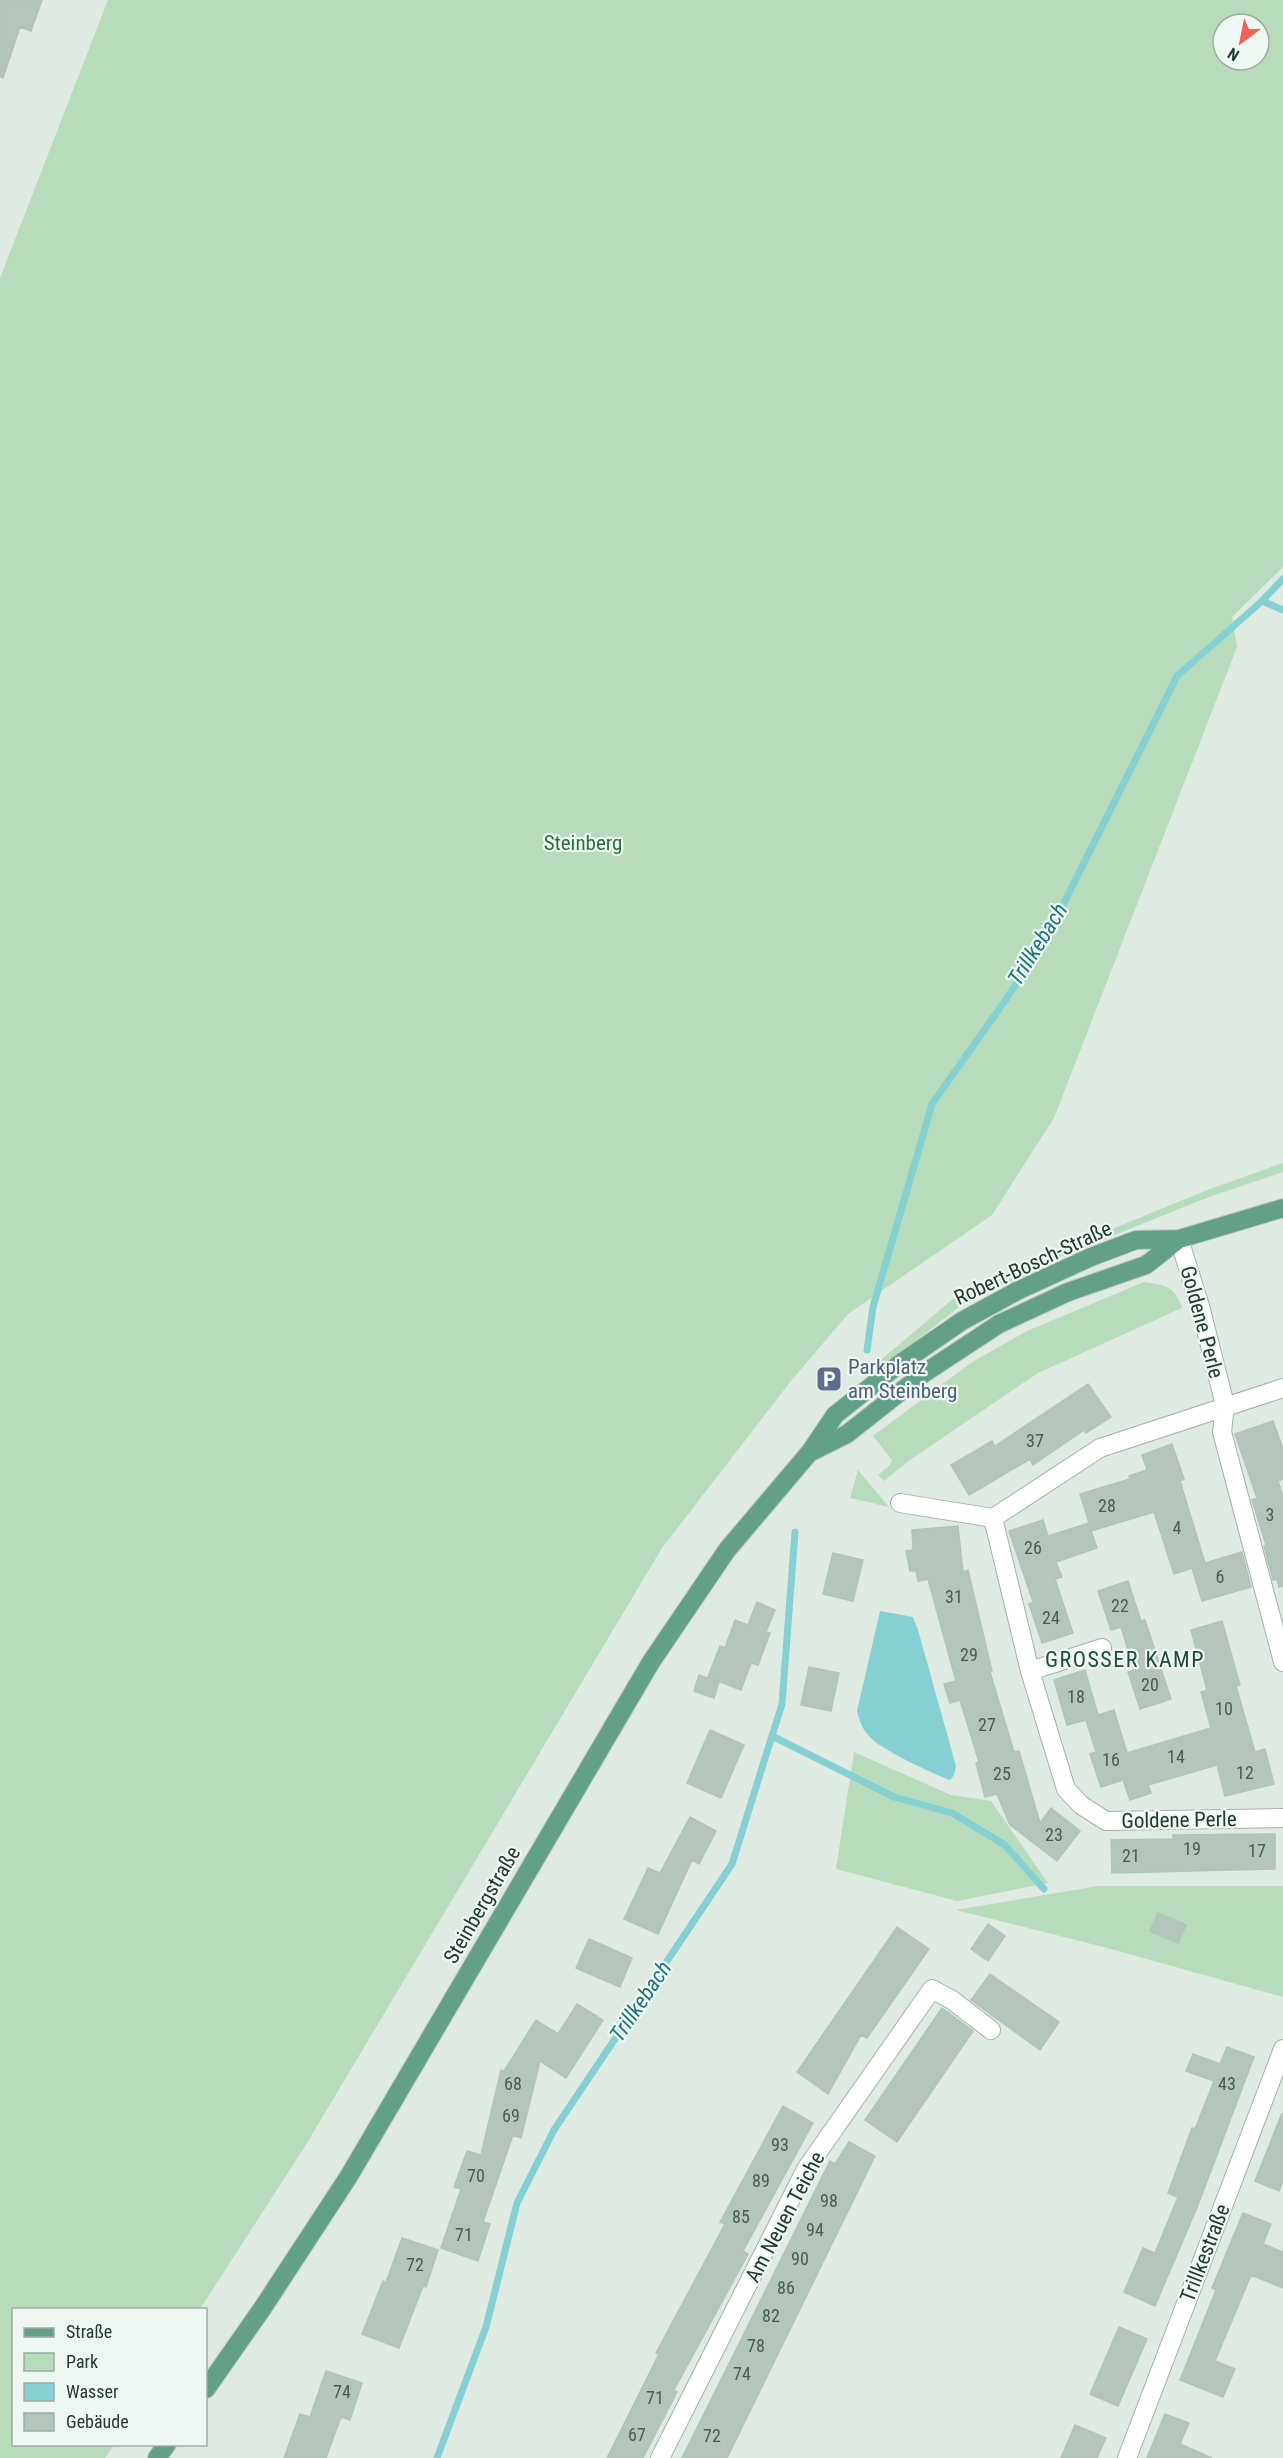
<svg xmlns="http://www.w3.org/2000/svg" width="1283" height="2458" font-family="'Roboto Condensed',sans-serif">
  <rect width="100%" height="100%" fill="#dfeae3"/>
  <path fill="#b7dcbb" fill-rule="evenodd" d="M 108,0 L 1283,0 L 1283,567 L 1232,617 L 1237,647 L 1054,1118 L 992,1215 L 848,1314 L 791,1381 L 662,1548 L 304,2148 L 200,2309 L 14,2310 L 14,2444 L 114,2445 L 105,2458 L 0,2458 L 0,278 ZM 1223,24 L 1259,24 L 1259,60 L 1223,60 Z
    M 1283,1163 L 1283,1172 L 1209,1197 L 1055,1259 L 959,1307 L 872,1375 L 869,1370 L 954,1298 L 1027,1264 L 1207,1190 Z
    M 1144,1282 C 1165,1285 1175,1286 1182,1308 L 1038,1373 L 907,1462 L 884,1481 L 878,1475 L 890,1465 L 892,1460 L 873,1436 L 972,1362 L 1027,1331 Z
    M 858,1470 L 889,1507 L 850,1498 Z
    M 854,1752 L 951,1795 L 991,1801 L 1048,1883 L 957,1901 L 836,1869 Z
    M 1098,1886 L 1283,1886 L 1283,1997 L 1111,1949 L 956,1910 Z"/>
  <path fill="#85d1d1" d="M 880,1611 L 913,1617 L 918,1630 L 956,1766 L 954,1775 L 950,1780 C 933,1774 885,1751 873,1740 C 863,1731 860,1723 857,1711 Z"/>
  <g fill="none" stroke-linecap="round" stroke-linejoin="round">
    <path stroke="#85d1d1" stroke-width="7" d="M 1262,601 L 1283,610
      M 867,1350 L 873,1307 L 932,1104 L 1007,998 L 1054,923 L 1177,676 L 1262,601 L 1283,579
      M 772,1736 L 894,1797 L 952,1813 L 1005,1845 L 1044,1889
      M 437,2458 L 486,2327 L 517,2203 L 554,2130 L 732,1864 L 782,1704 L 795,1532"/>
  </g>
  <path fill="#b4c5bc" stroke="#b1c4b9" stroke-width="1.5" d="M 0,0 L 42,0 L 31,31 L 20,27 L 3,78 L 0,77 Z
    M 1088,1384 L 1111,1417 L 1086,1433 L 1084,1430 L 1033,1465 L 1030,1459 L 969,1495 L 951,1465 L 992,1441 L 995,1446 Z
    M 1273,1421 L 1283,1449 L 1283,1479 L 1278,1481 L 1283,1497 L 1283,1586 L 1279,1587 L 1277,1579 L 1273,1580 L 1264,1546 L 1266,1545 L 1252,1500 L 1257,1498 L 1235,1434 Z
    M 1172,1444 L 1184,1479 L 1180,1481 L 1205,1563 L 1242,1552 L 1251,1587 L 1202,1601 L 1192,1568 L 1174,1574 L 1154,1512 L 1091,1531 L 1097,1548 L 1056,1562 L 1062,1577 L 1055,1579 L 1073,1633 L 1042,1643 L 1029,1604 L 1033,1602 L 1009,1531 L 1043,1520 L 1048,1536 L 1089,1523 L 1080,1494 L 1130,1479 L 1129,1476 L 1147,1470 L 1142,1455 Z
    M 958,1526 L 963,1572 L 968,1570 L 992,1671 L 990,1672 L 1014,1752 L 1019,1751 L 1040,1823 L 1051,1808 L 1080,1831 L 1057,1861 L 1010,1825 L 997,1794 L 985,1797 L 976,1763 L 979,1762 L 960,1700 L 950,1703 L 944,1684 L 956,1681 L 928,1579 L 918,1581 L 916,1571 L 910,1571 L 906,1551 L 913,1550 L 912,1530 Z
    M 833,1553 L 863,1560 L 853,1601 L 823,1594 Z
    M 1128,1581 L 1141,1621 L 1145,1620 L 1171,1699 L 1140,1709 L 1128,1672 L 1134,1670 L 1121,1627 L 1111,1630 L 1098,1591 Z
    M 757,1602 L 775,1610 L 766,1632 L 770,1633 L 758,1665 L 751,1663 L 741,1690 L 708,1677 L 720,1646 L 725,1648 L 735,1620 L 748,1625 Z
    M 1222,1621 L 1240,1685 L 1236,1686 L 1255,1752 L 1265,1749 L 1274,1784 L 1225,1796 L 1217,1765 L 1148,1785 L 1151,1793 L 1130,1800 L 1123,1780 L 1101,1787 L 1090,1754 L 1096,1752 L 1086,1720 L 1067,1725 L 1054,1680 L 1085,1670 L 1098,1715 L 1114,1710 L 1127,1753 L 1211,1728 L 1201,1692 L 1207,1690 L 1191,1630 Z
    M 809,1667 L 839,1673 L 831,1711 L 801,1705 Z
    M 699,1675 L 719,1682 L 714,1698 L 694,1691 Z
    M 710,1730 L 744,1745 L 721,1798 L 687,1783 Z
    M 690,1817 L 716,1831 L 699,1864 L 692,1860 L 658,1934 L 624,1919 L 648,1868 L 660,1873 Z
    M 1275,1834 L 1275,1869 L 1112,1873 L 1111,1840 L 1173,1839 L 1173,1835 Z
    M 1158,1913 L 1186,1925 L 1178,1943 L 1150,1931 Z
    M 988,1924 L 1005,1936 L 988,1961 L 971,1949 Z
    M 897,1927 L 929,1949 L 867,2038 L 861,2035 L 828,2094 L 797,2072 Z
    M 589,1939 L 632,1958 L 620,1987 L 576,1968 Z
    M 990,1974 L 1059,2022 L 1040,2050 L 971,2000 Z
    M 577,2004 L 603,2020 L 566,2078 L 540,2061 L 521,2138 L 513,2135 L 483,2222 L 490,2224 L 478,2261 L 441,2248 L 461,2189 L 454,2187 L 467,2151 L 481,2155 L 501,2070 L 504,2071 L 536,2020 L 558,2034 Z
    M 942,2008 L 973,2031 L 897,2142 L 865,2120 Z
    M 1227,2047 L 1254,2057 L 1198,2205 L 1155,2306 L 1124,2292 L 1143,2248 L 1155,2253 L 1178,2197 L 1168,2193 L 1192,2128 L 1195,2129 L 1214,2081 L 1186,2071 L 1193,2054 L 1220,2064 Z
    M 783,2106 L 813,2123 L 743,2251 L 748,2254 L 674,2390 L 677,2392 L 643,2458 L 607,2458 L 659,2354 L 656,2353 L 725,2224 L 720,2222 Z
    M 1282,2113 L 1283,2181 L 1279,2191 L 1255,2181 Z
    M 849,2142 L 875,2156 L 727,2458 L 682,2458 L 830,2161 L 835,2164 Z
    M 1243,2213 L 1271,2224 L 1263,2244 L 1283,2252 L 1283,2288 L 1251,2275 L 1215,2361 L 1235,2369 L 1223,2397 L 1180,2380 L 1216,2290 L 1212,2288 Z
    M 402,2238 L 438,2250 L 426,2287 L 423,2286 L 399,2348 L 362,2334 L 383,2281 L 386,2282 Z
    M 1119,2327 L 1147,2339 L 1118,2406 L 1090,2394 Z
    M 326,2371 L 362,2383 L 350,2420 L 341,2417 L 326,2458 L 284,2458 L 300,2414 L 310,2417 Z
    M 1165,2414 L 1189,2423 L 1180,2444 L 1212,2458 L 1147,2458 Z
    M 1075,2425 L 1106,2438 L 1097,2458 L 1061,2458 Z"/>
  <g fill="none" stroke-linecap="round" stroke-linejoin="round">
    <g stroke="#a2b2a9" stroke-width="20">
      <path id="minor" d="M 1179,1239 L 1200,1306 L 1225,1405 L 1222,1432 L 1283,1662
        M 900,1503 L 993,1518 L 1030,1671 L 1066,1789 L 1081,1805 L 1106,1821 L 1283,1818
        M 993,1518 L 1100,1448 L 1283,1388
        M 1030,1671 L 1102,1648
        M 660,2458 L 806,2169 L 932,1989 L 952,2000 L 991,2030
        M 1127,2458 L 1283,2049"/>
    </g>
    <g stroke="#bcc4c1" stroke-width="20">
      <path id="major" d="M 811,1452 L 847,1434 L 923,1374 L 999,1324 L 1068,1292 L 1146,1265 L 1179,1239
        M 206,2389 L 262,2309 L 349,2176 L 651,1662 L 727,1550 L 810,1452 L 835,1415 L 898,1365 L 962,1321 L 1019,1290 L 1091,1257 L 1136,1240 L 1179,1239 L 1283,1208
        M 157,2458 L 167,2444"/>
    </g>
    <use href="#minor" stroke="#fff" stroke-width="18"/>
    <use href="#major" stroke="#62a187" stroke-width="18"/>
  </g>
  <defs>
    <g id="parking-square" transform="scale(1.35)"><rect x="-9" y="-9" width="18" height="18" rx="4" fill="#5c6f8a" stroke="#eff7f2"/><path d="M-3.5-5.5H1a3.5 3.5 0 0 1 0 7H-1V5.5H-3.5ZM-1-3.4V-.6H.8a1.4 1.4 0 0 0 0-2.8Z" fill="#fff"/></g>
  </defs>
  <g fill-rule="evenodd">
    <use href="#parking-square" x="829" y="1379"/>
  </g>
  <g text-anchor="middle" stroke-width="4.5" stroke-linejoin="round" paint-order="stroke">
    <g font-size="18" fill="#455e52">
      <text x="1035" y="1447">37</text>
      <text x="1107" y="1512">28</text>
      <text x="1270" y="1521">3</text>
      <text x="1177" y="1534">4</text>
      <text x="1033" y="1554">26</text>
      <text x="1220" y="1583">6</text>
      <text x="954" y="1603">31</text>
      <text x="1120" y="1612">22</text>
      <text x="1051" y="1624">24</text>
      <text x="969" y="1661">29</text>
      <text x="1150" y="1691">20</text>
      <text x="1076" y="1703">18</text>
      <text x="1224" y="1715">10</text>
      <text x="987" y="1731">27</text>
      <text x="1176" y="1763">14</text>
      <text x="1111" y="1766">16</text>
      <text x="1245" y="1779">12</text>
      <text x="1002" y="1780">25</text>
      <text x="1054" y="1841">23</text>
      <text x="1192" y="1855">19</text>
      <text x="1257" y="1857">17</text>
      <text x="1131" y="1862">21</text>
      <text x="513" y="2090">68</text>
      <text x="1227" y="2090">43</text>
      <text x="511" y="2122">69</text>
      <text x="780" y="2151">93</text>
      <text x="476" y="2182">70</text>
      <text x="761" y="2187">89</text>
      <text x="829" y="2207">98</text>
      <text x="741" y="2223">85</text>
      <text x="815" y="2236">94</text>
      <text x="464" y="2241">71</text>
      <text x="800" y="2265">90</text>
      <text x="415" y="2271">72</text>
      <text x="786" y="2294">86</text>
      <text x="771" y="2322">82</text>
      <text x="756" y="2352">78</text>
      <text x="742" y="2380">74</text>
      <text x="342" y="2398">74</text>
      <text x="655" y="2404">71</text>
      <text x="637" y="2441">67</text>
      <text x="712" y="2442">72</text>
    </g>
    <g font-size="21" fill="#29723a" stroke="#eff7f2">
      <text x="583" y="850">Steinberg</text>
    </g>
    <g font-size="21" fill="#203b2f" stroke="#eff7f2">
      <text transform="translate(1033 1263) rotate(-25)" y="7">Robert-Bosch-Straße</text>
      <text transform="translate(1202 1322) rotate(75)" y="7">Goldene Perle</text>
      <text transform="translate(1179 1820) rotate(-1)" y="7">Goldene Perle</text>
      <text transform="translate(482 1905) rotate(-60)" y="7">Steinbergstraße</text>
      <text transform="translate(785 2217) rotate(-62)" y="7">Am Neuen Teiche</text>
      <text transform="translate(1205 2253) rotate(-69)" y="7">Trillkestraße</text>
    </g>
    <g font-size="21" fill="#4e5e75" stroke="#eff7f2" text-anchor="start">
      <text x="848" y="1374">Parkplatz<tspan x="848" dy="24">am Steinberg</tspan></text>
    </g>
    <g font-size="22" font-style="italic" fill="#197677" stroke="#eff7f2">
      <text transform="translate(1037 944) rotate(-58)" y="8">Trillkebach</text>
      <text transform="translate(640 2001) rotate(-56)" y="8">Trillkebach</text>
    </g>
    <g font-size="22" letter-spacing="1.5" fill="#1c4d39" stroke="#eff7f2">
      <text x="1125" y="1667">GROSSER KAMP</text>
    </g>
  </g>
  <rect x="12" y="2308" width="195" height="138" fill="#eff7f2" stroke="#9caca4" stroke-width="1.5"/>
  <rect x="24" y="2328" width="30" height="9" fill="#62a187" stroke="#9caca4" stroke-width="1.5"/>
  <text x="66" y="2338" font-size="18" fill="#203b2f">Straße</text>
  <rect x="24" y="2353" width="30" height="18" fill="#b7dcbb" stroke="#9caca4" stroke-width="1.5"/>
  <text x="66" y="2368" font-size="18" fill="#203b2f">Park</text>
  <rect x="24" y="2383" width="30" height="18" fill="#85d1d1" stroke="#9caca4" stroke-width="1.5"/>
  <text x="66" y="2398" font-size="18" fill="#203b2f">Wasser</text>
  <rect x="24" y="2413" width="30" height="18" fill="#b4c5bc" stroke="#9caca4" stroke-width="1.5"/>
  <text x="66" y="2428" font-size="18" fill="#203b2f">Gebäude</text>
  <g transform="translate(1241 42) rotate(212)"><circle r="28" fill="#eff7f2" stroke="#9caca4" stroke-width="1.5"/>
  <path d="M0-4.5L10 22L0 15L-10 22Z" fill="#f46153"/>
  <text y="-9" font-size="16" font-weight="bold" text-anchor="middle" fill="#203b2f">N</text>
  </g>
</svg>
